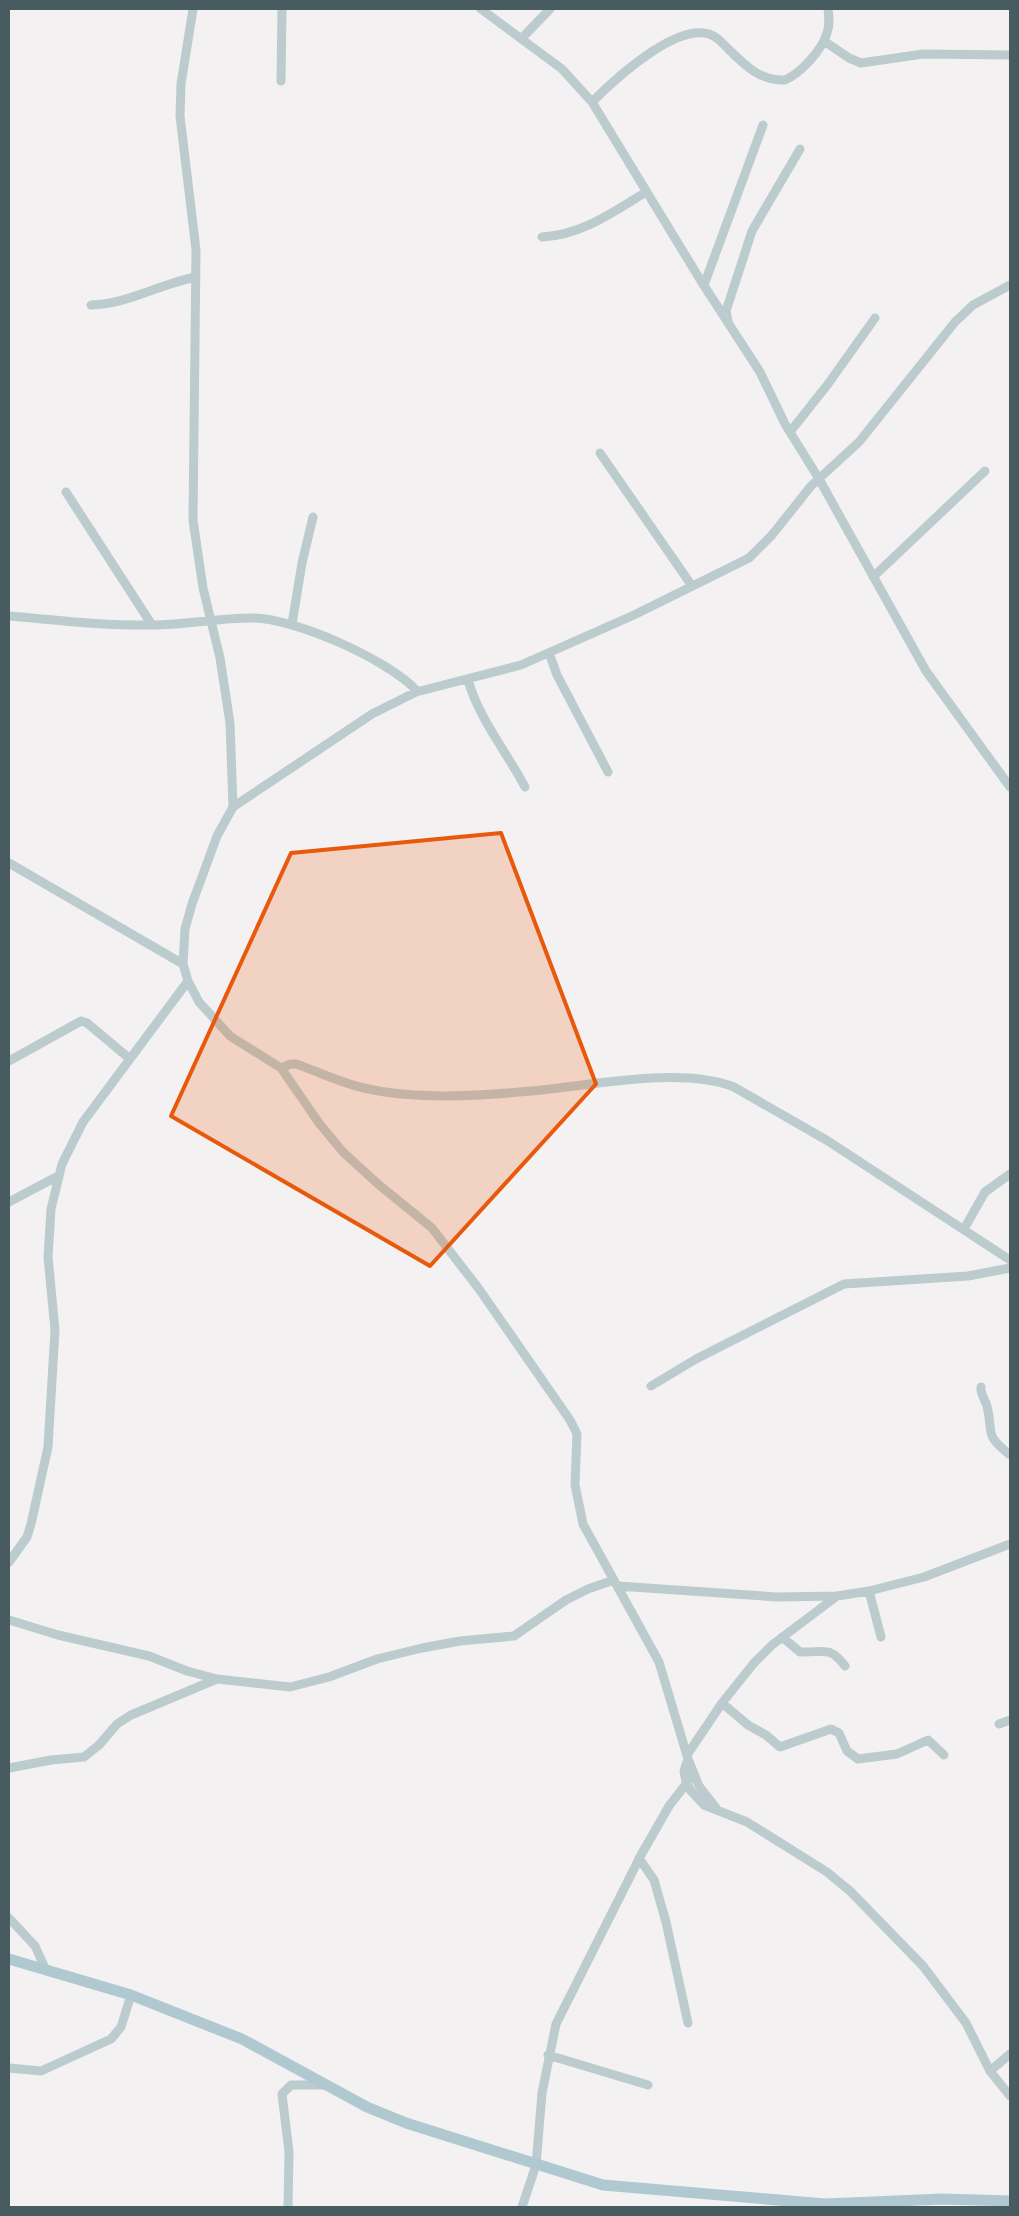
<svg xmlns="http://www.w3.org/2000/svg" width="1019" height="2216" font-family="'DejaVu Sans',sans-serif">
  <rect width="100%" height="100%" fill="#f4f1f2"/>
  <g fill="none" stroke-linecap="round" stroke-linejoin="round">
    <path stroke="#bccbce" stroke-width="9" d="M 193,9 L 181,84 L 180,116 L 196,250 L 193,520 L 203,588 L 220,658 L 230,723 L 233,807
      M 481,9 L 562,69 L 592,102 L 701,281 L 760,372 L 785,424 L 819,479 L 926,671 L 1010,787
      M 522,38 L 550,9
      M 824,41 L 849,58 L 861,63 L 923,54 L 1010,55
      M 281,81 L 282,9
      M 592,102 C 614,80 686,12 718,39 C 738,57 754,81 785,80 C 801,73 822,50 827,33 C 830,25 829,17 828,9
      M 542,237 C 582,235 613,212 646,192
      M 704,285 L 763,125
      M 91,305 C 128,304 159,284 196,277
      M 728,321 L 726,311 L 752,231 L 800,149
      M 790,432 L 828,384 L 875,318
      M 600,453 L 692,586
      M 66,492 L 152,625
      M 873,577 L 985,471
      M 9,616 C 56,620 105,626 152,625 C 185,625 218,618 251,618 C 293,617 389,660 417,691
      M 292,624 L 302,563 L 313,517
      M 549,653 L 557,675 L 608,772
      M 468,680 C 479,719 506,751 525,787
      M 9,863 L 183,964
      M 9,1061 L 81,1021 L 87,1023 L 130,1059
      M 281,1068 L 291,1064 L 296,1064 C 319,1072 341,1083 364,1088 C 415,1100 479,1096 531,1091 C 590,1086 679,1066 734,1087 L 828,1141 L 1010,1260
      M 9,1202 L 58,1176
      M 964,1229 L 985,1192 L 1010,1174
      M 651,1386 L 696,1359 L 844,1284 L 968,1276 L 1010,1268
      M 981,1387 C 980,1394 985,1399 987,1406 C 994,1435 983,1433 1010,1455
      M 9,1562 L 27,1537 L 31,1524 L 48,1447 L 55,1330 L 48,1257 L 51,1209 L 62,1164 L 83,1122 L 188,981
      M 618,1586 L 777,1597 L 837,1596
      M 869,1591 L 881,1637
      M 9,1620 L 58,1635 L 149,1656 L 187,1671 L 217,1679 L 290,1687 L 329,1677 L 377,1659 L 422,1648 L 460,1641 L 514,1636 L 566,1600 L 588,1589 L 614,1580
      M 782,1637 L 800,1652 C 824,1653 829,1645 845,1666
      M 722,1703 L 748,1725 L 766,1735 L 780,1747 L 831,1729 L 839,1733 L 847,1751 L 858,1759 L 897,1754 L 928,1740 L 944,1755
      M 999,1724 L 1010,1720
      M 687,1755 L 722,1703 L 754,1663 L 772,1645 L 837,1596 L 869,1591 L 924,1577 L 1010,1544
      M 688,1759 L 684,1771 L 686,1782 L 691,1791 L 704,1805 L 747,1822 L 827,1872 L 850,1891 L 923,1966 L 966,2023 L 990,2071 L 1010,2096
      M 9,1768 L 51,1760 L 84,1757 L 99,1745 L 117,1724 L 131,1715 L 217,1679
      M 716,1808 L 699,1786 L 688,1759 L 659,1662 L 583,1524 L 575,1485 L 577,1434 L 570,1420 L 479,1289 L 432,1228 L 378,1184 L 343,1152 L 319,1123 L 281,1068 L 230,1036 L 199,1002 L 188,981 L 183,964 L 185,929 L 192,904 L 217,836 L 233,807 L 372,714 L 416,692 L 521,665 L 634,615 L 749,558 L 772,535 L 811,486 L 859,442 L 955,322 L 973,305 L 1010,285
      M 639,1858 L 654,1880 L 666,1922 L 688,2023
      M 9,1918 L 35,1946 L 45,1968
      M 548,2055 L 648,2085
      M 9,2068 L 41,2071 L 111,2039 L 121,2027 L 131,1995
      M 990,2071 L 1010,2054
      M 288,2207 L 289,2152 L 282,2094 L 291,2085 L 326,2085
      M 522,2207 L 536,2165 L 542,2093 L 556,2024 L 641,1855 L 669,1806 L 690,1779"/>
    <path stroke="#b0c9d1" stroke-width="11" d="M 9,1959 L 131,1995 L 242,2039 L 367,2107 L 406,2123 L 603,2185 L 825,2204 L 942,2199 L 1010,2201"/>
  </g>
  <path fill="#e8590c" fill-opacity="0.2" stroke="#e8590c" stroke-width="4" stroke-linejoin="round" d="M 501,833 L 596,1084 L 430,1266 L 171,1116 L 291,853 Z"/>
  <rect width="1019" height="2216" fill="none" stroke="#485b60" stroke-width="20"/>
</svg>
